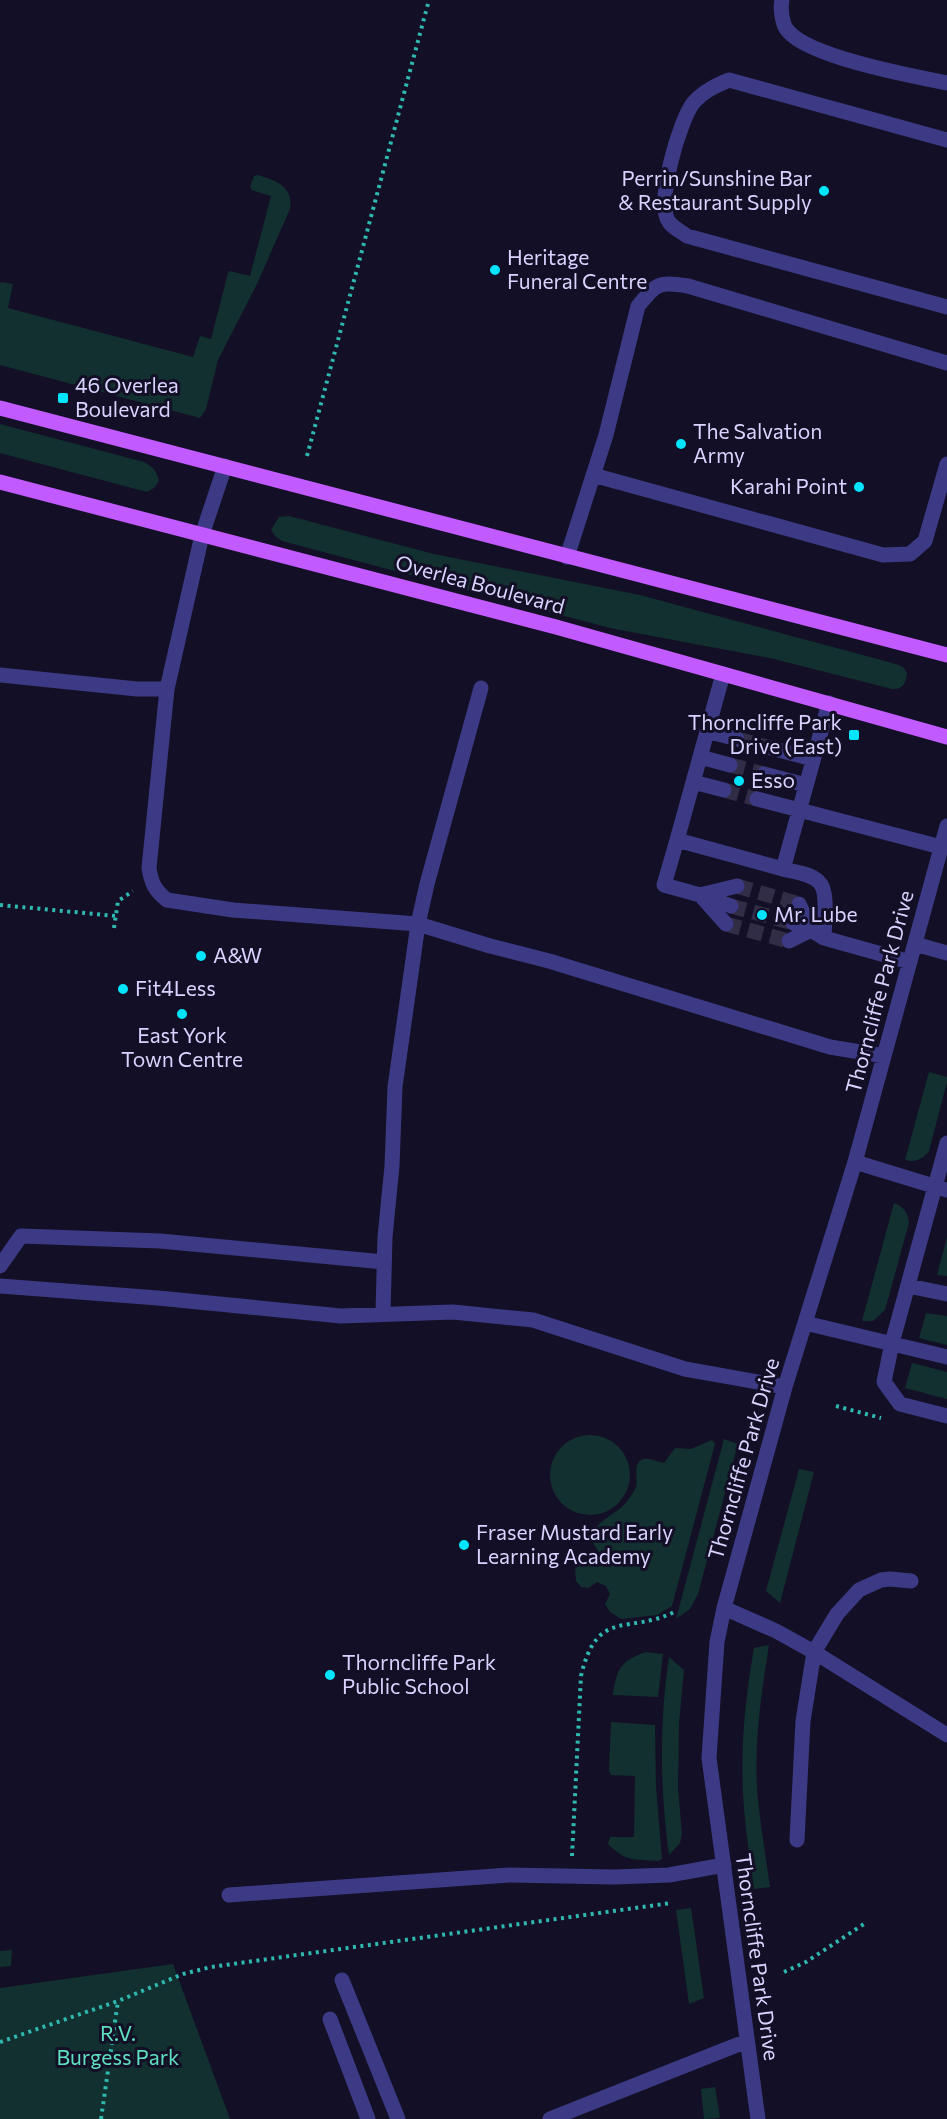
<svg xmlns="http://www.w3.org/2000/svg" width="947" height="2119" font-family="Commissioner,sans-serif">
  <rect width="100%" height="100%" fill="#130f26"/>
  <path fill="#12302f" d="M 257,175 C 275,180 294,186 290,209 L 257,284 L 218,360 L 206,409 L 200,418 L 0,365 L 0,283 L 2,282 L 13,284 L 8,308 L 193,357 L 200,336 L 211,339 L 228,273 L 230,271 L 250,276 L 271,196 L 252,190 L 250,187 L 254,176 Z
    M 0,424 L 144,462 C 153,467 157,471 159,481 L 154,488 L 147,492 L 0,453 Z
    M 289,516 L 434,554 L 640,595 L 896,664 L 903,667 L 907,673 C 906,683 903,690 892,689 L 770,658 L 610,628 L 282,541 L 275,536 L 271,530 L 279,517 Z
    M 929,1072 L 947,1077 L 947,1082 L 929,1151 C 923,1159 915,1163 905,1160 Z
    M 894,1203 C 904,1207 908,1212 909,1223 L 885,1310 L 873,1321 L 862,1321 Z
    M 947,1237 L 947,1276 L 937,1275 Z
    M 926,1313 L 947,1316 L 947,1345 L 919,1338 Z
    M 912,1363 L 947,1372 L 947,1399 L 905,1388 Z
    M550 1475a40 40 0 1 1 80 0a40 40 0 1 1-80 0Z
    M 724,1439 L 738,1444 L 698,1594 L 690,1609 L 676,1619 Z
    M 712,1440 L 715,1444 L 672,1606 L 657,1615 L 621,1619 L 610,1612 L 605,1604 L 610,1594 L 606,1586 L 597,1582 L 588,1588 L 581,1587 L 576,1581 L 575,1569 L 580,1565 L 595,1562 L 601,1555 L 591,1540 C 593,1520 618,1515 628,1500 C 631,1496 634,1491 636,1487 C 638,1479 633,1465 641,1460 C 647,1456 658,1462 664,1463 L 675,1448 L 691,1449 Z
    M 799,1469 L 814,1472 L 780,1603 L 766,1591 Z
    M 769,1645 C 761,1696 753,1748 758,1800 C 761,1829 766,1858 770,1887 L 754,1889 C 751,1866 747,1842 745,1819 C 739,1762 744,1704 754,1648 Z
    M 646,1652 L 663,1654 L 658,1697 L 613,1695 C 616,1669 622,1660 646,1652 Z
    M 669,1657 L 684,1670 L 679,1723 L 678,1788 L 682,1834 L 680,1843 L 669,1855 C 660,1789 659,1723 669,1657 Z
    M 611,1722 L 655,1725 L 656,1787 L 662,1859 L 658,1861 C 633,1859 626,1862 608,1844 L 610,1837 L 634,1837 L 635,1776 L 611,1775 L 609,1770 Z
    M 691,1908 L 704,1998 L 689,2004 L 676,1910 Z
    M 12,1950 L 11,1966 L 0,1967 L 0,1951 Z
    M 173,1964 L 230,2119 L 0,2119 L 0,1988 Z
    M 715,2087 L 720,2118 L 704,2119 L 701,2089 Z"/>
  <g fill="none" stroke-linecap="round" stroke-linejoin="round">
    <path stroke="#312d47" stroke-width="15" stroke-dasharray="15 8" stroke-linecap="butt" d="M 737,739 L 771,748
      M 730,765 L 764,774
      M 724,790 L 757,799
      M 737,886 L 799,904
      M 731,906 L 793,923
      M 726,924 L 789,941"/>
    <path stroke="#2fb8b0" stroke-width="4" stroke-dasharray="3 4.5" stroke-linecap="butt" d="M 307,456 L 429,0
      M 0,905 L 116,916
      M 114,928 L 118,901 L 133,891
      M 836,1406 L 881,1418
      M 572,1856 L 581,1676 C 597,1607 628,1635 674,1612
      M 784,1972 L 806,1962 L 864,1924
      M 0,2042 L 118,2001 L 183,1974 L 211,1967 L 671,1903
      M 101,2119 L 118,2001"/>
    <path stroke="#3d3a85" stroke-width="15" d="M 782,0 C 780,8 782,25 788,31 C 809,57 912,76 947,83
      M 947,140 L 729,80 C 715,86 704,91 694,102 C 680,118 655,204 669,222 C 673,228 682,232 687,236 L 947,307
      M 225,466 L 202,535 L 167,689 L 149,868 C 151,882 155,891 167,900 L 233,910 L 418,924 L 490,946 L 549,961 L 830,1047 L 884,1056
      M 593,475 L 883,555 L 910,554 L 925,541 L 947,464
      M 567,557 L 606,435 L 638,306 C 658,282 658,282 688,286 L 947,363
      M 723,674 L 677,840 L 783,869 L 829,703
      M 0,675 L 137,689 L 167,689
      M 707,731 L 737,739
      M 771,748 L 813,759
      M 700,757 L 730,765
      M 764,774 L 806,785
      M 693,782 L 724,790
      M 757,799 L 941,847
      M 677,840 L 664,885 L 700,895 L 731,906
      M 783,869 C 794,872 810,873 819,882 C 829,891 824,925 824,938 L 910,962
      M 700,895 L 737,886
      M 702,897 L 726,924
      M 799,904 L 811,930
      M 793,923 L 811,930 L 824,938
      M 789,941 L 811,930
      M 915,944 L 947,953
      M 947,1143 L 892,1343 L 884,1382 L 900,1404 L 947,1416
      M 855,1162 L 947,1190
      M 0,1266 L 21,1236 L 160,1241 L 384,1262
      M 0,1286 L 158,1298 L 341,1316 L 453,1312 L 533,1320 L 685,1369 L 785,1387
      M 908,1286 L 947,1294
      M 383,1313 L 385,1237 L 392,1166 L 395,1087 L 418,924 L 427,884 L 481,688
      M 805,1323 L 947,1357
      M 724,1608 L 776,1631 L 814,1652 L 947,1735
      M 797,1840 L 803,1721 L 814,1652 L 837,1614 L 859,1590 L 881,1580 L 890,1579 L 911,1581
      M 229,1895 L 509,1875 L 614,1877 L 669,1875 L 724,1865
      M 342,1980 L 398,2119
      M 330,2019 L 368,2119
      M 550,2119 L 747,2041
      M 758,2119 L 709,1758 L 717,1642 L 724,1608 L 785,1387 L 855,1162 L 947,826"/>
    <path stroke="#c25bff" stroke-width="15" d="M 0,408 L 947,655
      M 0,482 L 556,627 L 947,737"/>
  </g>
  <g fill="#00e5ff" stroke="#130f26" stroke-width="2">
    <circle cx="824" cy="191" r="6"/>
    <circle cx="495" cy="270" r="6"/>
    <rect x="57" y="392" width="12" height="12" rx="3"/>
    <circle cx="681" cy="444" r="6"/>
    <circle cx="859" cy="487" r="6"/>
    <rect x="848" y="729" width="12" height="12" rx="3"/>
    <circle cx="739" cy="781" r="6"/>
    <circle cx="762" cy="915" r="6"/>
    <circle cx="201" cy="956" r="6"/>
    <circle cx="123" cy="989" r="6"/>
    <circle cx="182" cy="1014" r="6"/>
    <circle cx="464" cy="1545" r="6"/>
    <circle cx="330" cy="1675" r="6"/>
  </g>
  <g text-anchor="middle" stroke-width="6" stroke-linejoin="round" paint-order="stroke">
    <g font-size="21" fill="#d9d4ff" stroke="#130f26" text-anchor="start">
      <text x="812" y="186" text-anchor="end">Perrin/Sunshine Bar<tspan x="812" dy="24">&amp; Restaurant Supply</tspan></text>
      <text x="507" y="265">Heritage<tspan x="507" dy="24">Funeral Centre</tspan></text>
      <text x="75" y="393">46 Overlea<tspan x="75" dy="24">Boulevard</tspan></text>
      <text x="693" y="439">The Salvation<tspan x="693" dy="24">Army</tspan></text>
      <text x="847" y="494" text-anchor="end">Karahi Point</text>
      <text x="842" y="730" text-anchor="end">Thorncliffe Park<tspan x="842" dy="24">Drive (East)</tspan></text>
      <text x="751" y="788">Esso</text>
      <text x="774" y="922">Mr. Lube</text>
      <text x="213" y="963">A&amp;W</text>
      <text x="135" y="996">Fit4Less</text>
      <text x="182" y="1043" text-anchor="middle">East York<tspan x="182" dy="24">Town Centre</tspan></text>
      <text x="476" y="1540">Fraser Mustard Early<tspan x="476" dy="24">Learning Academy</tspan></text>
      <text x="342" y="1670">Thorncliffe Park<tspan x="342" dy="24">Public School</tspan></text>
    </g>
    <g font-size="21" fill="#d9d4ff" stroke="#130f26">
      <text transform="translate(480 585) rotate(15)" y="7">Overlea Boulevard</text>
      <text transform="translate(880 992) rotate(-75)" y="7">Thorncliffe Park Drive</text>
      <text transform="translate(744 1459) rotate(-74)" y="7">Thorncliffe Park Drive</text>
      <text transform="translate(757 1957) rotate(82)" y="7">Thorncliffe Park Drive</text>
    </g>
    <g font-size="21" fill="#5fe0c0" stroke="#130f26">
      <text x="118" y="2041">R.V.<tspan x="118" dy="24">Burgess Park</tspan></text>
    </g>
  </g>
</svg>
